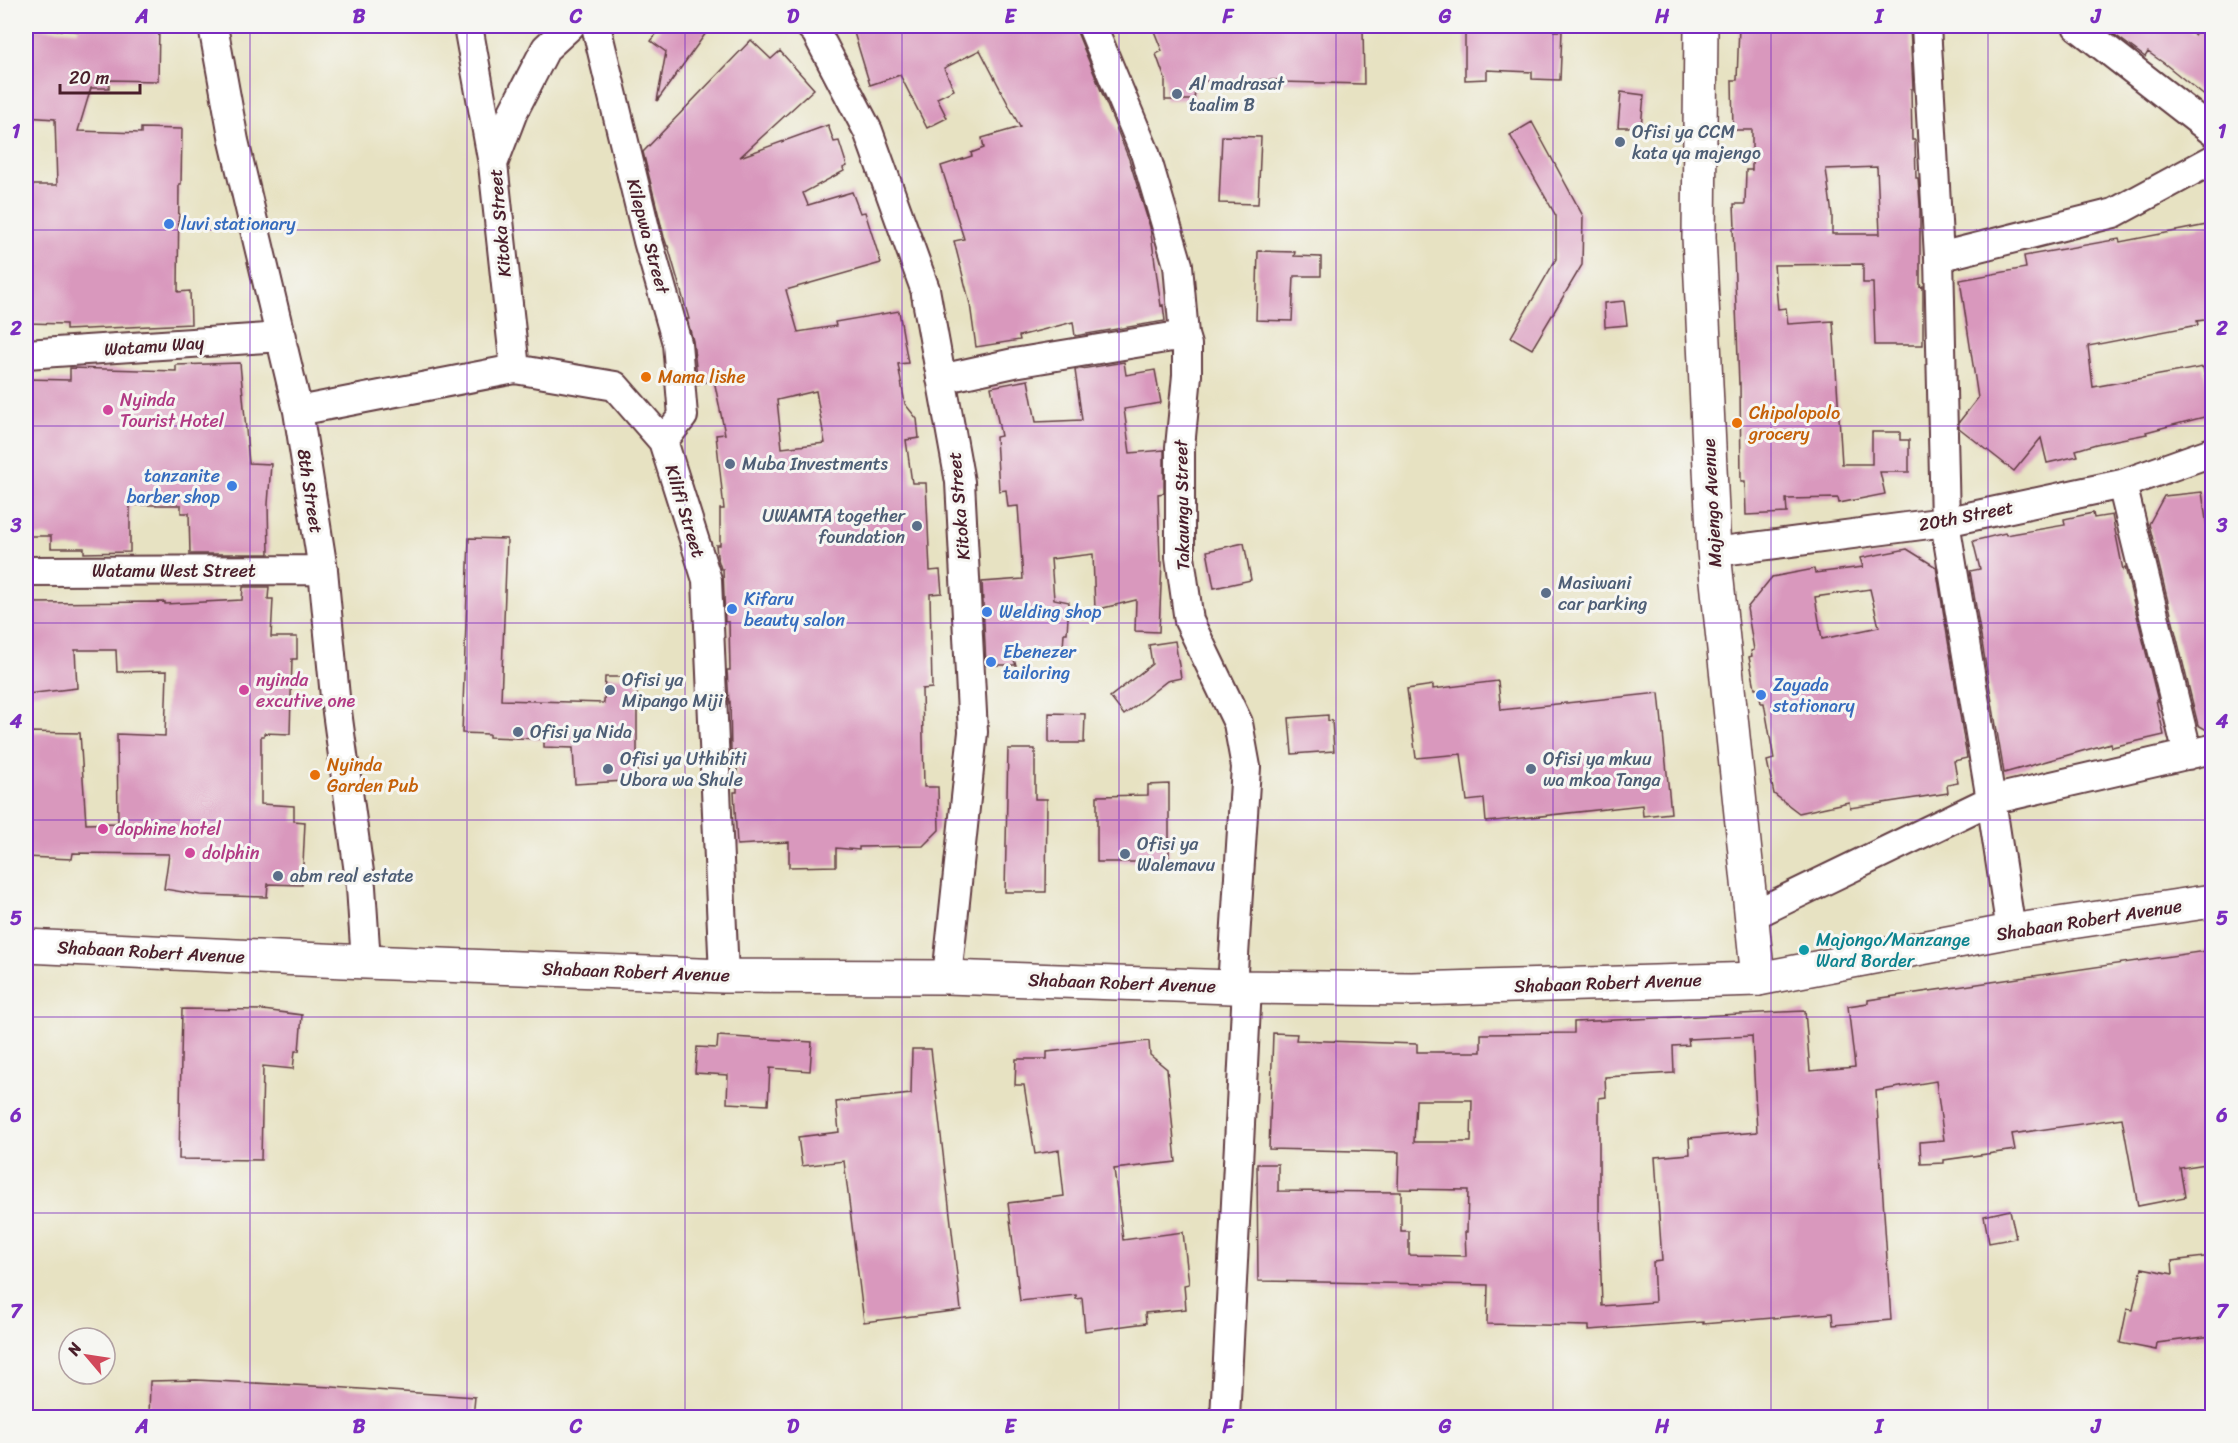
<svg xmlns="http://www.w3.org/2000/svg" width="2238" height="1443" font-family="Sriracha,sans-serif">
  <rect width="100%" height="100%" fill="#f6f6f2"/>
  <filter id="ink" filterUnits="userSpaceOnUse"><feTurbulence type="fractalNoise" baseFrequency=".0167" numOctaves="2"/><feDisplacementMap in="SourceGraphic" scale="12" xChannelSelector="R" yChannelSelector="G"/><feConvolveMatrix kernelMatrix="1 2 1 2 8 2 1 2 1" color-interpolation-filters="sRGB"/></filter>
  <filter id="wash" filterUnits="userSpaceOnUse"><feTurbulence type="fractalNoise" baseFrequency=".008" numOctaves="4" result="noise"/><feDisplacementMap in="SourceGraphic" scale="24" xChannelSelector="R" yChannelSelector="G"/><feGaussianBlur stdDeviation="1.35" result="paint"/><feColorMatrix in="noise" values="0 0 0 0 0 0 0 0 0 0 0 0 0 0 0 0 0 1.4 0 .05"/><feComposite in="paint" operator="in"/></filter>
  <g filter="url(#wash)">
    <rect width="100%" height="100%" fill="#e7e2c2"/>
    <g id="blocks">
      <path fill="#d998bd" fill-rule="evenodd" d="M 78,26 L 159,26 L 158,81 L 109,80 L 109,88 L 91,88 L 78,131 L 141,133 L 141,128 L 182,129 L 181,184 L 179,184 L 178,292 L 190,291 L 191,324 L 66,330 L 66,324 L 26,323 L 26,185 L 57,185 L 55,119 L 26,117 L 26,28 L 78,31 Z
        M 662,26 L 711,26 L 657,101 L 666,52 L 651,41 Z
        M 852,26 L 1076,26 L 1077,32 L 1129,159 L 1150,227 L 1161,306 L 1163,305 L 1165,321 L 1075,336 L 1073,322 L 1019,336 L 1020,340 L 976,347 L 970,304 L 954,241 L 964,239 L 941,166 L 972,156 L 971,153 L 984,148 L 982,138 L 1020,127 L 980,50 L 944,68 L 954,90 L 937,98 L 947,118 L 927,128 L 900,75 L 870,85 Z
        M 1152,26 L 1361,26 L 1361,28 L 1363,28 L 1364,84 L 1281,82 L 1281,80 L 1196,81 L 1194,100 L 1165,100 L 1165,79 L 1156,54 L 1162,51 Z
        M 1465,26 L 1554,26 L 1554,31 L 1562,31 L 1560,80 L 1532,79 L 1532,72 L 1487,70 L 1487,79 L 1465,80 Z
        M 1739,26 L 1910,26 L 1913,89 L 1911,89 L 1912,140 L 1915,140 L 1916,178 L 1918,178 L 1920,205 L 1920,287 L 1923,286 L 1923,345 L 1875,345 L 1873,283 L 1863,283 L 1863,264 L 1774,265 L 1778,309 L 1786,308 L 1788,324 L 1833,321 L 1842,464 L 1872,464 L 1872,432 L 1900,432 L 1900,440 L 1909,440 L 1909,472 L 1880,472 L 1885,494 L 1839,503 L 1838,498 L 1786,499 L 1787,513 L 1746,515 L 1745,481 L 1741,481 L 1740,383 L 1739,384 L 1733,228 L 1735,228 L 1734,204 L 1745,204 L 1746,170 L 1752,170 L 1752,130 L 1733,130 L 1732,80 L 1737,80 ZM 1877,167 L 1880,234 L 1832,234 L 1832,215 L 1826,169 Z
        M 2103,26 L 2181,26 L 2194,35 L 2201,26 L 2212,26 L 2212,102 L 2165,64 L 2148,52 L 2145,57 Z
        M 751,40 L 771,59 L 780,51 L 814,89 L 740,157 L 828,125 L 834,142 L 839,141 L 847,166 L 843,168 L 844,171 L 803,193 L 808,205 L 852,192 L 860,213 L 865,212 L 881,263 L 786,290 L 798,332 L 836,326 L 835,322 L 899,311 L 908,363 L 898,364 L 905,404 L 917,419 L 919,438 L 906,440 L 912,483 L 926,483 L 930,571 L 940,570 L 942,593 L 930,594 L 932,688 L 922,689 L 924,787 L 938,787 L 939,830 L 923,846 L 859,847 L 859,850 L 836,848 L 836,866 L 789,867 L 789,842 L 737,845 L 734,792 L 737,792 L 737,751 L 731,751 L 730,702 L 729,703 L 727,670 L 730,670 L 729,622 L 725,622 L 723,569 L 721,569 L 717,556 L 716,545 L 720,545 L 720,509 L 724,509 L 716,435 L 725,434 L 714,380 L 698,384 L 693,341 L 687,319 L 689,319 L 668,246 L 667,246 L 664,237 L 643,152 ZM 816,391 L 825,443 L 782,448 L 777,400 Z
        M 1621,92 L 1644,95 L 1641,127 L 1618,127 Z
        M 1532,122 L 1583,216 L 1582,265 L 1532,349 L 1511,337 L 1556,259 L 1556,216 L 1510,135 Z
        M 1222,136 L 1261,137 L 1258,204 L 1219,203 Z
        M 2212,224 L 2212,319 L 2197,321 L 2198,325 L 2088,346 L 2093,387 L 2203,367 L 2212,405 L 2212,415 L 2146,432 L 2147,434 L 2096,444 L 2076,450 L 2078,456 L 2047,463 L 2041,438 L 2014,471 L 1959,428 L 1959,422 L 1978,398 L 1960,280 L 2026,268 L 2024,256 L 2119,239 L 2120,242 Z
        M 1258,251 L 1295,252 L 1294,256 L 1321,257 L 1321,276 L 1294,276 L 1292,321 L 1256,320 Z
        M 1624,301 L 1627,325 L 1605,327 L 1604,303 Z
        M 1124,362 L 1126,375 L 1155,370 L 1161,403 L 1124,409 L 1130,453 L 1164,450 L 1164,493 L 1158,494 L 1160,562 L 1162,562 L 1159,632 L 1135,631 L 1136,600 L 1095,610 L 1093,554 L 1051,559 L 1054,599 L 1069,602 L 1067,633 L 1064,633 L 1063,649 L 1043,649 L 1043,653 L 1011,653 L 1016,665 L 986,665 L 982,582 L 1023,579 L 1018,506 L 1008,507 L 1006,490 L 999,491 L 996,437 L 1001,436 L 991,387 L 1028,380 L 1036,422 L 1082,420 L 1075,370 Z
        M 240,363 L 249,463 L 271,464 L 268,504 L 269,554 L 190,554 L 189,513 L 181,513 L 181,505 L 130,505 L 130,552 L 84,553 L 84,548 L 51,548 L 51,536 L 26,536 L 26,379 L 70,380 L 70,368 L 176,371 L 176,365 Z
        M 2202,492 L 2209,541 L 2205,541 L 2212,577 L 2212,733 L 2198,725 L 2149,524 L 2164,496 Z
        M 2093,513 L 2094,518 L 2112,515 L 2123,570 L 2125,567 L 2158,701 L 2156,700 L 2164,735 L 2112,747 L 2111,743 L 2004,773 L 1970,571 L 1980,569 L 1973,541 L 2005,533 L 2006,535 L 2065,525 L 2064,519 Z
        M 469,538 L 507,539 L 501,700 L 604,703 L 605,677 L 637,677 L 637,776 L 624,776 L 624,781 L 575,784 L 573,748 L 544,747 L 544,739 L 489,737 L 489,734 L 462,733 Z
        M 1244,543 L 1251,580 L 1214,588 L 1207,551 Z
        M 1907,549 L 1936,567 L 1967,758 L 1954,761 L 1958,783 L 1947,785 L 1948,793 L 1850,808 L 1849,802 L 1799,813 L 1774,794 L 1767,761 L 1774,759 L 1764,703 L 1761,703 L 1758,688 L 1755,688 L 1749,657 L 1752,656 L 1751,651 L 1754,650 L 1747,608 L 1772,577 L 1814,569 L 1815,573 L 1863,567 L 1860,558 ZM 1870,589 L 1879,627 L 1822,639 L 1815,597 Z
        M 243,587 L 269,587 L 268,599 L 273,599 L 271,637 L 297,637 L 297,659 L 292,659 L 290,734 L 264,733 L 264,736 L 261,736 L 261,804 L 294,806 L 294,821 L 305,822 L 302,885 L 268,884 L 267,897 L 201,895 L 164,889 L 169,854 L 73,853 L 72,859 L 26,857 L 26,732 L 80,733 L 86,824 L 118,823 L 117,734 L 165,736 L 167,671 L 117,672 L 116,650 L 75,650 L 77,688 L 27,694 L 27,603 L 165,602 L 165,604 L 242,600 Z
        M 1175,641 L 1181,678 L 1167,681 L 1124,715 L 1110,697 L 1152,664 L 1149,645 Z
        M 1498,681 L 1501,710 L 1659,693 L 1671,813 L 1643,816 L 1642,805 L 1486,822 L 1484,799 L 1467,801 L 1461,754 L 1416,758 L 1407,689 L 1433,685 L 1433,689 Z
        M 1049,713 L 1085,714 L 1084,743 L 1049,743 Z
        M 1328,715 L 1328,721 L 1332,720 L 1334,751 L 1292,754 L 1289,718 Z
        M 1008,749 L 1035,749 L 1035,799 L 1047,799 L 1046,892 L 1005,892 Z
        M 1169,784 L 1169,862 L 1097,862 L 1097,796 L 1148,795 L 1148,785 Z
        M 2212,950 L 2212,1163 L 2180,1168 L 2185,1197 L 2138,1206 L 2122,1118 L 2012,1134 L 2015,1150 L 1944,1160 L 1944,1163 L 1921,1164 L 1920,1142 L 1944,1140 L 1936,1081 L 1876,1091 L 1891,1320 L 1833,1325 L 1832,1313 L 1703,1324 L 1703,1322 L 1589,1330 L 1589,1326 L 1487,1324 L 1488,1285 L 1258,1281 L 1257,1164 L 1278,1164 L 1278,1191 L 1401,1192 L 1401,1231 L 1409,1231 L 1409,1255 L 1466,1256 L 1465,1232 L 1467,1232 L 1468,1190 L 1398,1189 L 1399,1152 L 1269,1149 L 1273,1033 L 1297,1034 L 1296,1040 L 1417,1044 L 1417,1052 L 1481,1052 L 1481,1034 L 1574,1033 L 1574,1022 L 1805,1011 L 1810,1071 L 1855,1067 L 1848,1006 L 1868,1003 L 1868,1000 ZM 1752,1036 L 1757,1132 L 1689,1138 L 1690,1154 L 1655,1157 L 1662,1261 L 1653,1262 L 1655,1302 L 1602,1306 L 1599,1217 L 1599,1098 L 1606,1097 L 1605,1077 L 1674,1073 L 1673,1046 L 1689,1045 L 1688,1039 ZM 1416,1100 L 1472,1100 L 1471,1142 L 1414,1142 Z
        M 182,1009 L 263,1010 L 302,1015 L 299,1051 L 295,1051 L 293,1069 L 263,1066 L 261,1160 L 179,1159 Z
        M 718,1036 L 812,1042 L 810,1071 L 770,1068 L 768,1105 L 727,1103 L 728,1075 L 695,1073 L 697,1047 L 717,1048 Z
        M 1149,1041 L 1150,1055 L 1167,1069 L 1176,1162 L 1114,1169 L 1123,1240 L 1183,1232 L 1189,1284 L 1184,1285 L 1186,1309 L 1145,1313 L 1146,1323 L 1085,1331 L 1082,1298 L 1076,1299 L 1076,1295 L 1020,1301 L 1008,1203 L 1064,1196 L 1059,1150 L 1035,1154 L 1024,1085 L 1015,1085 L 1016,1059 L 1047,1059 L 1047,1052 Z
        M 912,1049 L 931,1049 L 961,1310 L 864,1322 L 844,1161 L 802,1166 L 798,1137 L 839,1132 L 836,1102 L 911,1094 Z
        M 2010,1210 L 2016,1238 L 1989,1243 L 1984,1216 Z
        M 2212,1256 L 2212,1336 L 2157,1343 L 2156,1350 L 2120,1343 L 2127,1309 L 2133,1310 L 2142,1268 L 2173,1274 L 2172,1261 Z
        M 196,1380 L 332,1387 L 475,1397 L 473,1418 L 275,1418 L 275,1415 L 196,1412 L 196,1418 L 149,1418 L 150,1381 Z"/>
    </g>
  </g>
  <g filter="url(#ink)">
    <use href="#blocks" fill-opacity="0" stroke="#623c42" stroke-width="1.5"/>
    <g fill="none" stroke-linecap="round" stroke-linejoin="round">
      <g stroke="#623c42" stroke-width="32">
        <path id="minor" d="M 213,26 L 234,141 L 298,411 L 323,570 L 335,697 L 361,887 L 366,962
          M 468,26 L 493,164
          M 596,26 L 648,241 L 677,343 L 683,416 L 663,441
          M 810,26 L 816,32 L 868,131 L 925,289 L 960,482 L 973,732 L 947,977
          M 1092,26 L 1145,153 L 1178,265 L 1184,335 L 1187,345 L 1187,375 L 1180,447 L 1180,557 L 1189,621 L 1238,723 L 1246,767 L 1232,987
          M 1926,26 L 1939,257 L 1945,522 L 1991,800 L 2011,931
          M 2077,26 L 2212,131
          M 1939,257 L 2114,213 L 2212,160
          M 26,354 L 282,337
          M 515,369 L 493,164 L 513,112 L 546,48 L 570,26
          M 941,379 L 1014,363 L 1184,335
          M 298,411 L 515,369 L 615,386 L 663,441 L 707,580 L 724,976
          M 2122,484 L 2188,755
          M 1714,552 L 1945,522 L 2122,484 L 2212,452
          M 26,571 L 323,570
          M 1751,916 L 1991,800 L 2212,749
          M 1225,1418 L 1247,987"/>
      </g>
      <g stroke="#623c42" stroke-width="36">
        <path id="tertiary" d="M 1701,26 L 1699,237 L 1714,552 L 1758,979"/>
      </g>
      <g stroke="#623c42" stroke-width="36">
        <path id="primary" d="M 26,946 L 366,962 L 724,976 L 947,977 L 1232,987 L 1412,989 L 1758,979 L 2011,931 L 2212,901"/>
      </g>
      <use href="#minor" stroke="#fff" stroke-width="28"/>
      <use href="#tertiary" stroke="#fff" stroke-width="33"/>
      <use href="#primary" stroke="#fff" stroke-width="33"/>
    </g>
  </g>
  <path fill="none" stroke="#7b2cbf" stroke-width="1.5" stroke-opacity="0.55" d="M 250,26 L 250,1418M 467,26 L 467,1418M 685,26 L 685,1418M 902,26 L 902,1418M 1119,26 L 1119,1418M 1336,26 L 1336,1418M 1553,26 L 1553,1418M 1771,26 L 1771,1418M 1988,26 L 1988,1418M 26,230 L 2212,230M 26,426 L 2212,426M 26,623 L 2212,623M 26,820 L 2212,820M 26,1017 L 2212,1017M 26,1213 L 2212,1213"/>
  <g fill="#5c6f8a" stroke="#f6f6f2" stroke-width="2">
    <circle cx="1177" cy="94" r="6"/>
    <circle cx="1620" cy="142" r="6"/>
    <circle cx="730" cy="464" r="6"/>
    <circle cx="917" cy="526" r="6"/>
    <circle cx="1546" cy="593" r="6"/>
    <circle cx="610" cy="690" r="6"/>
    <circle cx="518" cy="732" r="6"/>
    <circle cx="608" cy="769" r="6"/>
    <circle cx="1531" cy="769" r="6"/>
    <circle cx="1125" cy="854" r="6"/>
    <circle cx="278" cy="876" r="6"/>
  </g>
  <g fill="#3f7fe0" stroke="#f6f6f2" stroke-width="2">
    <circle cx="169" cy="224" r="6"/>
    <circle cx="232" cy="486" r="6"/>
    <circle cx="732" cy="609" r="6"/>
    <circle cx="987" cy="612" r="6"/>
    <circle cx="991" cy="662" r="6"/>
    <circle cx="1761" cy="695" r="6"/>
  </g>
  <g fill="#e8710a" stroke="#f6f6f2" stroke-width="2">
    <circle cx="646" cy="377" r="6"/>
    <circle cx="1737" cy="423" r="6"/>
    <circle cx="315" cy="775" r="6"/>
  </g>
  <g fill="#d1479c" stroke="#f6f6f2" stroke-width="2">
    <circle cx="108" cy="410" r="6"/>
    <circle cx="244" cy="690" r="6"/>
    <circle cx="103" cy="829" r="6"/>
    <circle cx="190" cy="853" r="6"/>
  </g>
  <circle fill="#0f9aa8" stroke="#f6f6f2" stroke-width="2" cx="1804" cy="950" r="6"/>
  <g text-anchor="middle" stroke-width="6" stroke-linejoin="round" paint-order="stroke">
    <g font-size="18" fill="#4e5e75" stroke="#f6f6f2" text-anchor="start">
      <text x="1189" y="90">Al madrasat<tspan x="1189" dy="21">taalim B</tspan></text>
      <text x="1632" y="138">Ofisi ya CCM<tspan x="1632" dy="21">kata ya majengo</tspan></text>
      <text x="742" y="470">Muba Investments</text>
      <text x="905" y="522" text-anchor="end">UWAMTA together<tspan x="905" dy="21">foundation</tspan></text>
      <text x="1558" y="589">Masiwani<tspan x="1558" dy="21">car parking</tspan></text>
      <text x="622" y="686">Ofisi ya<tspan x="622" dy="21">Mipango Miji</tspan></text>
      <text x="530" y="738">Ofisi ya Nida</text>
      <text x="620" y="765">Ofisi ya Uthibiti<tspan x="620" dy="21">Ubora wa Shule</tspan></text>
      <text x="1543" y="765">Ofisi ya mkuu<tspan x="1543" dy="21">wa mkoa Tanga</tspan></text>
      <text x="1137" y="850">Ofisi ya<tspan x="1137" dy="21">Walemavu</tspan></text>
      <text x="290" y="882">abm real estate</text>
    </g>
    <g font-size="18" fill="#4a1f2b" stroke="#f6f6f2">
      <text transform="translate(500 223) rotate(-95)" y="6">Kitoka Street</text>
      <text transform="translate(648 236) rotate(75)" y="6">Kilepwa Street</text>
      <text transform="translate(154 346) rotate(-4)" y="6">Watamu Way</text>
      <text transform="translate(310 491) rotate(81)" y="6">8th Street</text>
      <text transform="translate(1712 503) rotate(-93)" y="6">Majengo Avenue</text>
      <text transform="translate(1182 505) rotate(-91)" y="6">Takaungu Street</text>
      <text transform="translate(959 506) rotate(-95)" y="6">Kitoka Street</text>
      <text transform="translate(685 511) rotate(73)" y="6">Kilifi Street</text>
      <text transform="translate(1966 516) rotate(-11)" y="6">20th Street</text>
      <text x="174" y="577">Watamu West Street</text>
      <text transform="translate(2089 920) rotate(-9)" y="6">Shabaan Robert Avenue</text>
      <text transform="translate(151 952) rotate(3)" y="6">Shabaan Robert Avenue</text>
      <text transform="translate(636 972) rotate(2)" y="6">Shabaan Robert Avenue</text>
      <text transform="translate(1122 983) rotate(2)" y="6">Shabaan Robert Avenue</text>
      <text transform="translate(1608 983) rotate(-2)" y="6">Shabaan Robert Avenue</text>
    </g>
    <g font-size="18" fill="#366cbe" stroke="#f6f6f2" text-anchor="start">
      <text x="181" y="230">luvi stationary</text>
      <text x="220" y="482" text-anchor="end">tanzanite<tspan x="220" dy="21">barber shop</tspan></text>
      <text x="744" y="605">Kifaru<tspan x="744" dy="21">beauty salon</tspan></text>
      <text x="999" y="618">Welding shop</text>
      <text x="1003" y="658">Ebenezer<tspan x="1003" dy="21">tailoring</tspan></text>
      <text x="1773" y="691">Zayada<tspan x="1773" dy="21">stationary</tspan></text>
    </g>
    <g font-size="18" fill="#c56008" stroke="#f6f6f2" text-anchor="start">
      <text x="658" y="383">Mama lishe</text>
      <text x="1749" y="419">Chipolopolo<tspan x="1749" dy="21">grocery</tspan></text>
      <text x="327" y="771">Nyinda<tspan x="327" dy="21">Garden Pub</tspan></text>
    </g>
    <g font-size="18" fill="#b23c85" stroke="#f6f6f2" text-anchor="start">
      <text x="120" y="406">Nyinda<tspan x="120" dy="21">Tourist Hotel</tspan></text>
      <text x="256" y="686">nyinda<tspan x="256" dy="21">excutive one</tspan></text>
      <text x="115" y="835">dophine hotel</text>
      <text x="202" y="859">dolphin</text>
    </g>
    <g font-size="18" fill="#0d838f" stroke="#f6f6f2" text-anchor="start">
      <text x="1816" y="946">Majongo/Manzange<tspan x="1816" dy="21">Ward Border</tspan></text>
    </g>
  </g>
  <rect width="2238" height="1443" fill="none" stroke="#f6f6f2" stroke-width="66"/>
  <g transform="translate(87 1356) rotate(299)"><circle r="28" fill="#f6f6f2" stroke="#b1a0a2" stroke-width="1.5"/>
  <path d="M0-4.5L10 22L0 15L-10 22Z" fill="#d1495b"/>
  <text y="-9" font-size="16" font-weight="bold" text-anchor="middle" fill="#4a1f2b">N</text>
  </g>
  <path d="M60 84v9h80v-9" fill="none" stroke="#4a1f2b" stroke-width="3"/>
  <text x="69" y="84" font-size="18" fill="#4a1f2b" stroke="#f6f6f2" stroke-width="4.5" paint-order="stroke">20 m</text>
  <rect x="33" y="33" width="2172" height="1377" fill="none" stroke="#7b2cbf" stroke-width="2"/>
  <g font-size="20" text-anchor="middle" font-weight="bold" fill="#7b2cbf">
    <text x="142" y="23">A</text>
    <text x="359" y="23">B</text>
    <text x="576" y="23">C</text>
    <text x="793" y="23">D</text>
    <text x="1010" y="23">E</text>
    <text x="1228" y="23">F</text>
    <text x="1445" y="23">G</text>
    <text x="1662" y="23">H</text>
    <text x="1879" y="23">I</text>
    <text x="2096" y="23">J</text>
    <text x="16" y="138">1</text>
    <text x="2222" y="138">1</text>
    <text x="16" y="335">2</text>
    <text x="2222" y="335">2</text>
    <text x="16" y="532">3</text>
    <text x="2222" y="532">3</text>
    <text x="16" y="728">4</text>
    <text x="2222" y="728">4</text>
    <text x="16" y="925">5</text>
    <text x="2222" y="925">5</text>
    <text x="16" y="1122">6</text>
    <text x="2222" y="1122">6</text>
    <text x="16" y="1318">7</text>
    <text x="2222" y="1318">7</text>
    <text x="142" y="1433">A</text>
    <text x="359" y="1433">B</text>
    <text x="576" y="1433">C</text>
    <text x="793" y="1433">D</text>
    <text x="1010" y="1433">E</text>
    <text x="1228" y="1433">F</text>
    <text x="1445" y="1433">G</text>
    <text x="1662" y="1433">H</text>
    <text x="1879" y="1433">I</text>
    <text x="2096" y="1433">J</text>
  </g>
</svg>
